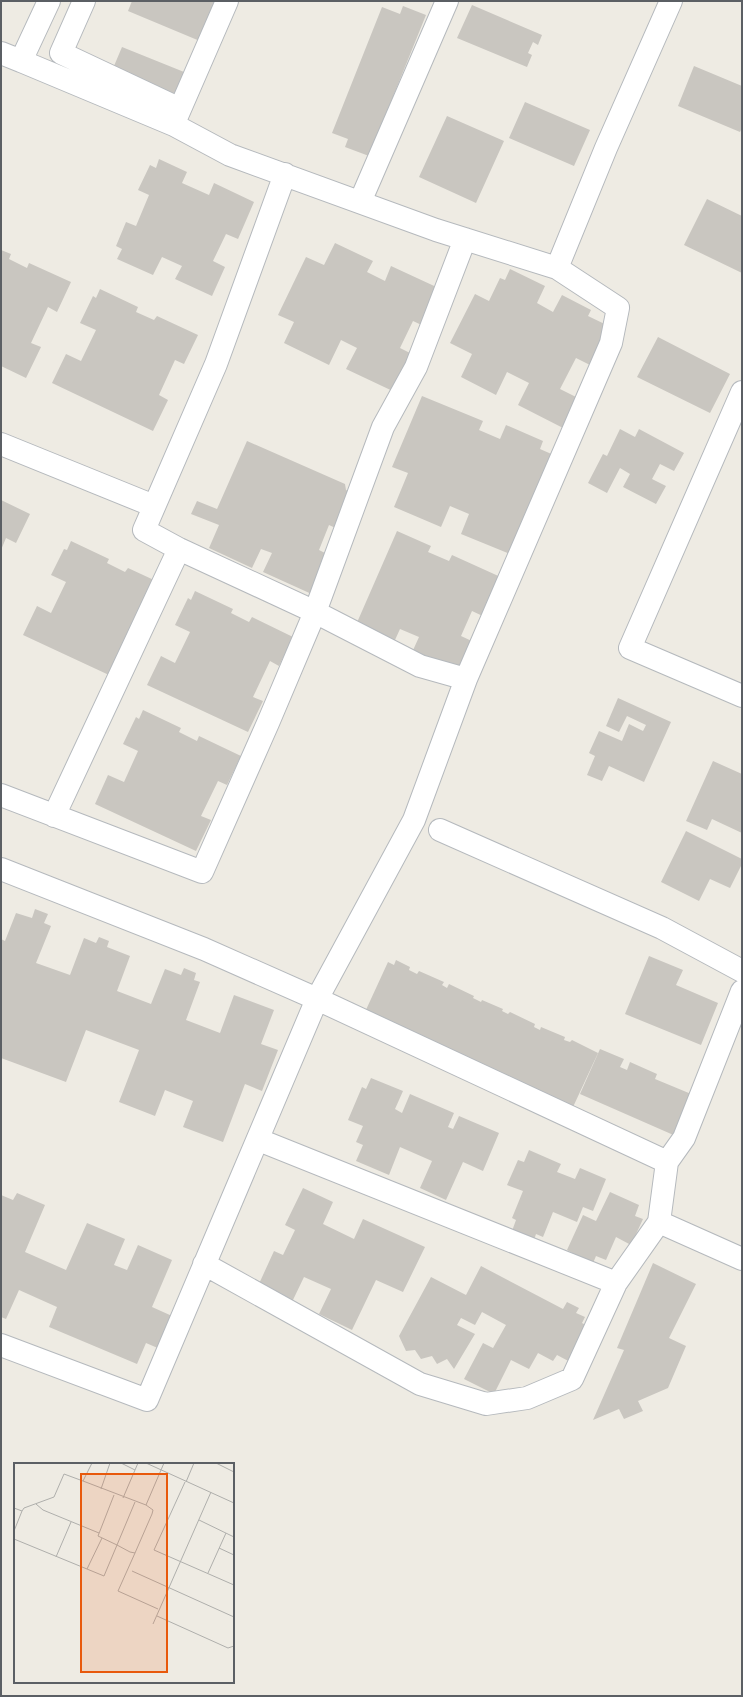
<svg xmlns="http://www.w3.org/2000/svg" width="743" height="1697" font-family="'Noto Sans',sans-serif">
  <rect width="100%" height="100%" fill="#eeebe3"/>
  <path fill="#c9c6c0" d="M 132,1 L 222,1 L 207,44 L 128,11 Z
    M 472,5 L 542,35 L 538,45 L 533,42 L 528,53 L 532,55 L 527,67 L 457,38 Z
    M 403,6 L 426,15 L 369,156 L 345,147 L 348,139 L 332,133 L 382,7 L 400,14 Z
    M 122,47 L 199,78 L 183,117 L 106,85 Z
    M 694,66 L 742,86 L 742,128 L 740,132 L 678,106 Z
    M 525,102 L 590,130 L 574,166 L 509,138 Z
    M 447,116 L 504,141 L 476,203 L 419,177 Z
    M 159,159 L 187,172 L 182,183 L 209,195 L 214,183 L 254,202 L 238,239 L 226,234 L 213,261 L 225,267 L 212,296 L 175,279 L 182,266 L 162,257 L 153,275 L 117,259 L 122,249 L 116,246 L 126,222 L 136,226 L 149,195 L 138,190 L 150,165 L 156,168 Z
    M 707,199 L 742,216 L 742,273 L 684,245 Z
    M 335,243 L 373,261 L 367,272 L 385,281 L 391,266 L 445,291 L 428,328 L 413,321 L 400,348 L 416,356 L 399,394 L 346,369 L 357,348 L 341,340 L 329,365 L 284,343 L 294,322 L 278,315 L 306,257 L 324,265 Z
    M 1,250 L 11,254 L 9,259 L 27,268 L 29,263 L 71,282 L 57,312 L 48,307 L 31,343 L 41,347 L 26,378 L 1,366 Z
    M 510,269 L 545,286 L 537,303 L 553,312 L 562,295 L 591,310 L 588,316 L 615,329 L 596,368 L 576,358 L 560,389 L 580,399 L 565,429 L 518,405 L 529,383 L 507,372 L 496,395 L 461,377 L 472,354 L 450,343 L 475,294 L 489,301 L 500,278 L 505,280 Z
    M 100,289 L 138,307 L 136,312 L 154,320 L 157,316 L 198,335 L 184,364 L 175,360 L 159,395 L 168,400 L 153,431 L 52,383 L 66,354 L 81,361 L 96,330 L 80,323 L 93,296 L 96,298 Z
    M 658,337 L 730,374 L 710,413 L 637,377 Z
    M 422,396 L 483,421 L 479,430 L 500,439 L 506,425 L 543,441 L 540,449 L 556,456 L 515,556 L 461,534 L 469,514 L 450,506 L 441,527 L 394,507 L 408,473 L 392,467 Z
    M 620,429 L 635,437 L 639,429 L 684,453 L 674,471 L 660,464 L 652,479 L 666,486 L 656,504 L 623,487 L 630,474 L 620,468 L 607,493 L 588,483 L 603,454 L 607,456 Z
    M 247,441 L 345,484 L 346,490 L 357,496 L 342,531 L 329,525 L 319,550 L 333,557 L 316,596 L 263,572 L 272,553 L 261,549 L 252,568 L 209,548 L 219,525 L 191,514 L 197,501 L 217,509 Z
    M 1,500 L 30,514 L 16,543 L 6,538 L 1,550 Z
    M 397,531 L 431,546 L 428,552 L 449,561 L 452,555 L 505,579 L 487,618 L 472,611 L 461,636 L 476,643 L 460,681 L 409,659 L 419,637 L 400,629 L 390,651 L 352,634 Z
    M 71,541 L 109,559 L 107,563 L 125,572 L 128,568 L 169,587 L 124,682 L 23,635 L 37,606 L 51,613 L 66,582 L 51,575 L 64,549 L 67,550 Z
    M 195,591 L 233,609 L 231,613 L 249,622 L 252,617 L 293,637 L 279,666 L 270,661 L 253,697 L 263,701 L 248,732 L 147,685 L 161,656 L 175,663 L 190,632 L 175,625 L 188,598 L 191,600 Z
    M 618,698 L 671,722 L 644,782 L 609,766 L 602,781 L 587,775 L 595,756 L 589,753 L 599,731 L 622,741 L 629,724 L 643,731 L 646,725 L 627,716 L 619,732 L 606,726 Z
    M 143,710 L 181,728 L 179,732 L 197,741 L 199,736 L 241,756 L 227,785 L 218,781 L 201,816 L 211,820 L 196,851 L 95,804 L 108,775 L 124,782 L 138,751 L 123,744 L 136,717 L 139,719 Z
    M 713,761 L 742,774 L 742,833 L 712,819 L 707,830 L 686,821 Z
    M 686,831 L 742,859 L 742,864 L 730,888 L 710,879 L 699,901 L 661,882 Z
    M 35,909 L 48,914 L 44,923 L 51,926 L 36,963 L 70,975 L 84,938 L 96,943 L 99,937 L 109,941 L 107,947 L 130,956 L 117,991 L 151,1004 L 165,969 L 181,975 L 184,968 L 196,973 L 194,980 L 200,982 L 186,1020 L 220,1033 L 234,995 L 274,1010 L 261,1044 L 278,1050 L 262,1091 L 245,1084 L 223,1142 L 183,1127 L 193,1101 L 165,1090 L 155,1116 L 119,1102 L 139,1050 L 86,1030 L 66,1082 L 1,1058 L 1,939 L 5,941 L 16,913 L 32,918 Z
    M 649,956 L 683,970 L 676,985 L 718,1003 L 701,1045 L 625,1014 Z
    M 396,960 L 410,967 L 409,970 L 417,974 L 419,971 L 444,982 L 442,985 L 447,988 L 449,984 L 474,996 L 473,998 L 481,1002 L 482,1000 L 503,1009 L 502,1011 L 508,1014 L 510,1012 L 535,1024 L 534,1027 L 540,1030 L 541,1027 L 565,1037 L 564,1040 L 570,1042 L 572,1040 L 598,1053 L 567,1120 L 359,1025 L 388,962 L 394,965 Z
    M 600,1049 L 624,1059 L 620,1067 L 627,1070 L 630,1062 L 657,1074 L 655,1079 L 696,1096 L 678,1137 L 580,1094 Z
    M 371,1078 L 403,1091 L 395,1109 L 402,1113 L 410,1094 L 454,1113 L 448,1127 L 453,1129 L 459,1116 L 499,1133 L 483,1171 L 463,1162 L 446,1200 L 420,1188 L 432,1161 L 400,1147 L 389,1175 L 356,1161 L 363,1145 L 356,1142 L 363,1126 L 348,1120 L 362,1087 L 366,1089 Z
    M 529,1150 L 561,1164 L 557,1172 L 575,1179 L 580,1168 L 606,1179 L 593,1211 L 583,1207 L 577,1222 L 553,1212 L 543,1237 L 536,1234 L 534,1240 L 512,1231 L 516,1220 L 512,1218 L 523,1191 L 507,1185 L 518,1160 L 524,1162 Z
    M 303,1188 L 333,1202 L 323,1224 L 354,1239 L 363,1219 L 425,1247 L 403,1292 L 376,1280 L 352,1330 L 319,1314 L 331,1289 L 304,1277 L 292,1302 L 258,1286 L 274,1251 L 283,1255 L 295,1230 L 285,1225 Z
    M 610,1192 L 639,1205 L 635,1216 L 643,1219 L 631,1245 L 616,1237 L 606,1260 L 596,1256 L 591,1268 L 574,1260 L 576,1255 L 567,1250 L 583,1215 L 596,1221 Z
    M 17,1193 L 45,1205 L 25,1252 L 66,1270 L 87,1223 L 125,1239 L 114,1265 L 127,1270 L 138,1245 L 172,1260 L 152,1307 L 181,1320 L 167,1352 L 146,1343 L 137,1364 L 49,1327 L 57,1307 L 19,1290 L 6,1319 L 1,1317 L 1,1195 L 13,1200 Z
    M 653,1263 L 696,1284 L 669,1338 L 686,1346 L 668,1388 L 638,1401 L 643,1411 L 624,1419 L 619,1409 L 593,1420 L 624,1350 L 617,1348 Z
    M 481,1266 L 563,1309 L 567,1302 L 579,1308 L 576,1313 L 585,1317 L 582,1323 L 597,1331 L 574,1364 L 557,1355 L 553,1361 L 538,1353 L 529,1369 L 511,1360 L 494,1394 L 464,1379 L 483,1343 L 493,1348 L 506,1325 L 482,1312 L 475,1325 L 461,1318 L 457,1325 L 475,1334 L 454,1369 L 447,1359 L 437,1364 L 432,1356 L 421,1359 L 415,1350 L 406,1351 L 399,1336 L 431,1277 L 466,1295 Z"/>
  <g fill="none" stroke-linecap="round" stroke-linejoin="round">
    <g stroke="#b5b9bd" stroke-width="24">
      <path id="minor" d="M 49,1 L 21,61 L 174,125 L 230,155 L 436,230 L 557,268 L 606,148 L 671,1
        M 84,1 L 61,53 L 180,109
        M 1,53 L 21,61
        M 174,123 L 227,1
        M 360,202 L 447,1
        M 465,239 L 416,367 L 383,427 L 315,612 L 420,666 L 466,679 L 611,343 L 618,308 L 557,268
        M 742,392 L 630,648 L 742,696
        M 1,444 L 154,506
        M 466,679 L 414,820 L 317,999 L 667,1162
        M 1,795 L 202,872 L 268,723 L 315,612 L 179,549 L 144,530 L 216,364 L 285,174
        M 54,816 L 179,549
        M 440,830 L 662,928 L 742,971
        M 1,869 L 204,949 L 317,999 C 261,1133 203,1266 147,1400 L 1,1345
        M 259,1140 L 616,1283
        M 659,1222 L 742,1259
        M 204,1264 L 420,1384 L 486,1404 L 527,1398 L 572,1379 L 616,1283 L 659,1222 L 667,1162 L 684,1138 L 742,991"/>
    </g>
    <use href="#minor" stroke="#fff" stroke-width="22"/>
  </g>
  <g transform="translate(14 1463)">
    <rect width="220" height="220" fill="#eeebe3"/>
    <path fill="none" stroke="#afafac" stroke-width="1" d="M 78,0 L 69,18 L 132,42 L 150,0M 107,0 L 121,7M 132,0 L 220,40M 202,0 L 220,9M 171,19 L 140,87 L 220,122M 172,19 L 180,0M 87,26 L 96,0M 109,35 L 124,0M 121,39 L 103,82 L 116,89 L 121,90 L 138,51 L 139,47 L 132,42M 22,41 L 29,47 L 85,70M 0,45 L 8,48 L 10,45 L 40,34 L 50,11 L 69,18M 185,57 L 220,74M 0,68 L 8,48M 0,76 L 90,113 L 103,82 L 84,73 L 100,32M 205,85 L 220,92M 121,90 L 104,128 L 144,146M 42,94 L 57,59M 73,106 L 88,75M 118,108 L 220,154M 194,110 L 212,70M 143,153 L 214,185 L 220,183M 139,161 L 197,29"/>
    <path fill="#e8590c" fill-opacity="0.15" stroke="#e8590c" stroke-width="2" d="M 67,11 L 153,11 L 153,209 L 67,209 Z"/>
    <rect width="220" height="220" fill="none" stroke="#5b5f64" stroke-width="2"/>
  </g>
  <rect width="743" height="1697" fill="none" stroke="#5b5f64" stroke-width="4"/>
</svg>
